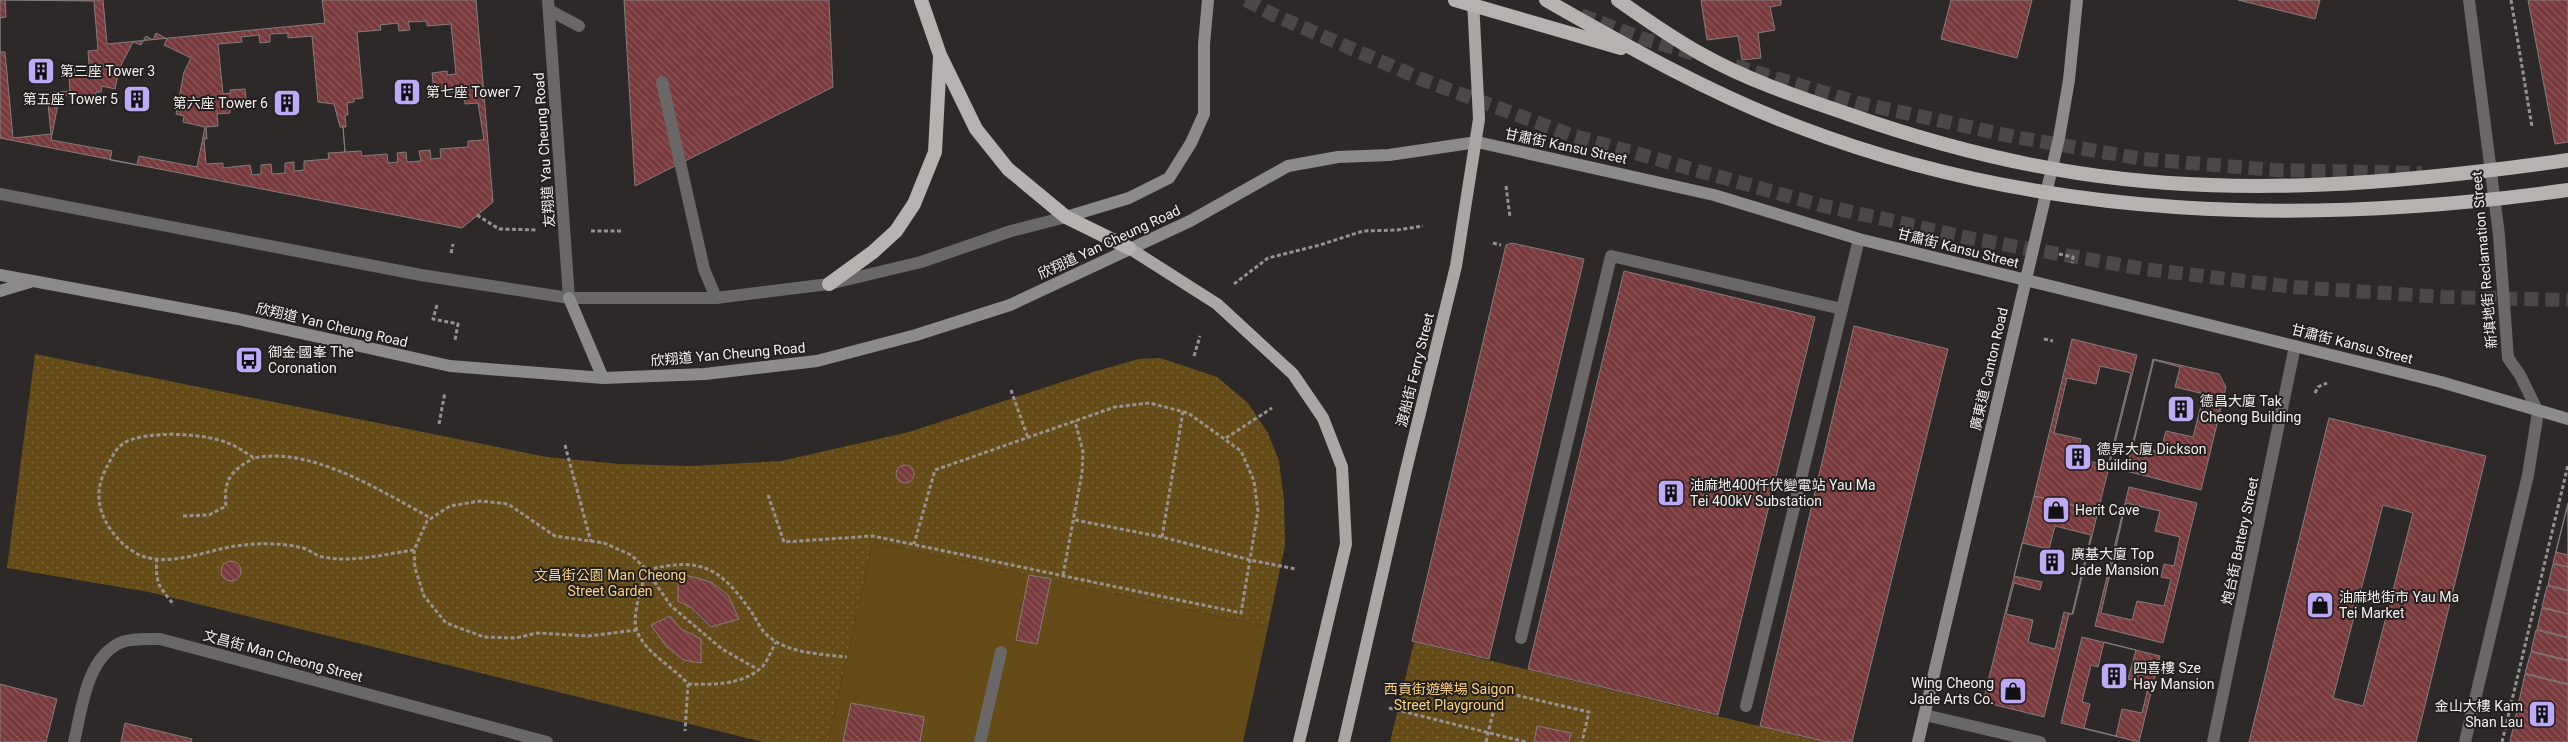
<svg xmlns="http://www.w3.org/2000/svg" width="2568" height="742" font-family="Roboto,'Noto Sans TC',sans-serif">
  <defs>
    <pattern id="park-dots" width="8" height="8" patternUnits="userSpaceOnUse" patternTransform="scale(1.25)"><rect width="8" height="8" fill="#644b17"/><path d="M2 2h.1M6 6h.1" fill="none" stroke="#7b6539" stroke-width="1.8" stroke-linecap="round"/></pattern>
    <pattern id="building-back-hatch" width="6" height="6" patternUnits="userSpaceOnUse" patternTransform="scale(1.25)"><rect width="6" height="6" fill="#783a3c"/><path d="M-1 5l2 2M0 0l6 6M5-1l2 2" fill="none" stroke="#8c5758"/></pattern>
  </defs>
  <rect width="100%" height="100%" fill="#2d2928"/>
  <path fill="url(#park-dots)" d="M 35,354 L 547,457 L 620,464 L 691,466 L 781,461 L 909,432 L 1093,372 L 1139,359 L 1160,358 L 1217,377 L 1248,403 L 1268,433 L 1279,461 L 1284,501 L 1285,545 L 1268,627 L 873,542 L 828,742 L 763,742 L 149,592 L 7,568 Z
    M 1414,642 L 1824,742 L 1390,742 Z"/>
  <path fill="#644b17" d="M 873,542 L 1268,627 L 1243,742 L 828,742 Z"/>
  <path fill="url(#building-back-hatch)" stroke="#837e7e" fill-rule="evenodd" d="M 0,0 L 103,0 L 107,44 L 325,23 L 322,0 L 476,0 L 493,202 L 462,228 L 0,138 Z
    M 5,0 L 94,1 L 98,50 L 88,51 L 89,65 L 74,66 L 75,77 L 69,77 L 70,91 L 47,93 L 51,134 L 13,138 L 5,52 L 0,52 L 0,18 L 6,17 Z
    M 624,0 L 829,0 L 833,87 L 635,186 Z
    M 1701,0 L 1781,0 L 1781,5 L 1770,7 L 1775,30 L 1758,33 L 1761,58 L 1742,60 L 1738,36 L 1707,40 Z
    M 1951,0 L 2032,0 L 2017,58 L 1941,39 Z
    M 2238,0 L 2320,0 L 2315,19 Z
    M 2528,0 L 2568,0 L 2568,142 L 2555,144 Z
    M 427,21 L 427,26 L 451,24 L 456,74 L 447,75 L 447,71 L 432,73 L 434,92 L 464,92 L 465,104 L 478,103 L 484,140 L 468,141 L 468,147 L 440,149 L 441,158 L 431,159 L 430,150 L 419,151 L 421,161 L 407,162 L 406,152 L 397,153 L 398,162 L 388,163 L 387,154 L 362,156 L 361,151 L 345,152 L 343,127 L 346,127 L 345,115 L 348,115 L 347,103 L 354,102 L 354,99 L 363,98 L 357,32 L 381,30 L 380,25 L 398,23 L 399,31 L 410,30 L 408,22 Z
    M 156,33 L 167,39 L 164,45 L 191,58 L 184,72 L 176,114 L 184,116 L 183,122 L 205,127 L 197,167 L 139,156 L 137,165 L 110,160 L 112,151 L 51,140 L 60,94 L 74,97 L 74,101 L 94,105 L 96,92 L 101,92 L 102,86 L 115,89 L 119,69 L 133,42 L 141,45 L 146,36 L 153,40 Z
    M 288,33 L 288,38 L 312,36 L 318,102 L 334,104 L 340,127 L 343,127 L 345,152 L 328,153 L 329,159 L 304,161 L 304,170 L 294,171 L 294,162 L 285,163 L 285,173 L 272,174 L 271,164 L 261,165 L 261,174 L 252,175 L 250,165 L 223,168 L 223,163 L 206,164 L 204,139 L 207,139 L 206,127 L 218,126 L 217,114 L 230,113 L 230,109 L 247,108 L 245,89 L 230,90 L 231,93 L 223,94 L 218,44 L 242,42 L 241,37 L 259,35 L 260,43 L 270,42 L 270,34 Z
    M 1512,243 L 1584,259 L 1489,659 L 1412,641 L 1506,245 Z
    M 1624,271 L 1815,317 L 1718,715 L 1528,669 Z
    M 1854,326 L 1948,349 L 1852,742 L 1827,742 L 1760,726 Z
    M 2072,339 L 2137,355 L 2098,511 L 2034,496 Z
    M 2153,359 L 2219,374 L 2226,387 L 2201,490 L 2126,471 Z
    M 2154,360 L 2180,367 L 2175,387 L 2204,394 L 2193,437 L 2166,431 L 2160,452 L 2133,446 Z
    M 2100,366 L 2131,373 L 2108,466 L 2077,458 L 2081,439 L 2054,433 L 2067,378 L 2096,384 Z
    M 2329,418 L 2486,456 L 2416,742 L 2249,742 ZM 2383,505 L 2413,513 L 2363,706 L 2333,698 Z
    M896 474a9 9 0 1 1 18 0a9 9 0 1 1-18 0Z
    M 2129,487 L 2197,503 L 2163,643 L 2095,626 Z
    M 2034,496 L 2098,511 L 2073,614 L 2069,614 L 2044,717 L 1983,702 Z
    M 2126,503 L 2160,511 L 2155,531 L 2180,537 L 2174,566 L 2164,564 L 2161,577 L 2171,579 L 2164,606 L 2137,601 L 2132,620 L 2101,613 Z
    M 2568,503 L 2568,567 L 2553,563 Z
    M 2568,504 L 2568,555 L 2556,552 Z
    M 2055,526 L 2091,535 L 2072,614 L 2064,612 L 2055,649 L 2028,642 L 2033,620 L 2006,614 L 2014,583 L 2040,590 L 2042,582 L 2014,576 L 2022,543 L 2049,549 Z
    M221 571a10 10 0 1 1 20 0a10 10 0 1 1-20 0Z
    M 2553,564 L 2568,567 L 2568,590 L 2548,585 Z
    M 678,573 L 711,582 L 728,595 L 739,619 L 711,627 L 692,608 L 678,601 Z
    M 1029,575 L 1051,579 L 1037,644 L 1016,640 Z
    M 2547,586 L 2568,591 L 2568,614 L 2542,607 Z
    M 2542,608 L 2568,614 L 2568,637 L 2537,629 Z
    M 670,616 L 681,629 L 701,639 L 701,663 L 684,660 L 666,646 L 651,625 Z
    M 2536,630 L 2568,638 L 2568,660 L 2531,651 Z
    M 2082,637 L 2160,656 L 2139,742 L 2061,723 Z
    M 2104,642 L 2136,650 L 2128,679 L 2149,684 L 2142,713 L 2122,709 L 2116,736 L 2084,728 L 2090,704 L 2082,702 L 2091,665 L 2098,667 Z
    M 2531,652 L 2568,661 L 2568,684 L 2525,673 Z
    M 2525,674 L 2568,685 L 2568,742 L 2510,742 Z
    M 0,684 L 57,699 L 46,742 L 0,742 Z
    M 851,703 L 924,717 L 920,742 L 843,742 Z
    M 125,723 L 192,739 L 191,742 L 121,742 Z
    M 1537,726 L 1571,733 L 1569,742 L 1534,742 Z"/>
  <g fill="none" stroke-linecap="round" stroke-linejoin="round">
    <path stroke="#4b4746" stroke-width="14" stroke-dasharray="14 7" stroke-linecap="butt" d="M 1246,0 L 1274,15 L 1426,81 L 1571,135 L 1820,205 L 1974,239 L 2144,269 L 2294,287 L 2443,297 L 2568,300
      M 1581,15 L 1641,38 L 1698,55
      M 1735,66 L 1859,103 L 2015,137 L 2143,159 L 2274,170 L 2422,173"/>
    <path stroke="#959291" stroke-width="3" stroke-dasharray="4 2.5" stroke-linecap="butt" d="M 2511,0 L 2532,127
      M 1506,186 L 1510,217
      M 477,215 L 499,229 L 537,230
      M 591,231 L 622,231
      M 1493,243 L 1501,245
      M 451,253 L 453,244
      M 2059,254 L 2073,257 L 2072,263
      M 1234,284 L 1268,258 L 1320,245 L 1363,231 L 1397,230 L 1423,226
      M 437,305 L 433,319 L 458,324 L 455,340
      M 2044,339 L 2053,341
      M 1194,356 L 1200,336
      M 1011,390 L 1028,438
      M 2315,393 L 2318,387 L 2327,383
      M 439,424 L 445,392
      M 1226,438 L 1272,408
      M 565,445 L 591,542
      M 768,495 L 784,542 L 873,536 L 1241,613 L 1258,511 L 1254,481 L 1241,451 L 1188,413 L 1150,403 L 1115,407 L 935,470 L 914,544
      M 183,516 L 209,515 L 226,506 C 223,479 232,470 254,458
      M 1075,520 L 1162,537 L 1250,560 L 1296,569
      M 1162,537 L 1183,411
      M 414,550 C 385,554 353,563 323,557 C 316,556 310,550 303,548 C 283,543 263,543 243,545 C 211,548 178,566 145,557 C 122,550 99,521 99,497 C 98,487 103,473 108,465 C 112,457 116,448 124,443 C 146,430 204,433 228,443 C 237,446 246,453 254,458 C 312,446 382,492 431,518
      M 157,558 C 155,584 159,586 174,605
      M 647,570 C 642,586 631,616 637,631 C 645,653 674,667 688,684 L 685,731
      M 647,571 L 671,606 L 722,649 L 757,669
      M 1063,575 L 1082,473 L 1083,452 L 1075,421
      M 637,630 L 588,636 L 537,633 L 516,638 L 484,637 L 446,623 L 424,596 L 415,568 L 414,550 L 427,521 L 450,506 L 480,501 L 508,504 L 555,536 L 604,543 L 631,555 L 647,570 C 699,557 719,566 750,610 C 756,618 760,629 767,635 C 788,654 821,654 847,657
      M 688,684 C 713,685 744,685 763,666 C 768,660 772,649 776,642
      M 1389,708 L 1526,742
      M 1486,742 L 1498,691 L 1589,712 L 1582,742
      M 2502,742 L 2568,465"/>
    <path stroke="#696867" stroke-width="12" d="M 549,10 L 579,26
      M 662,82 L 704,269 L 716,298
      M 1521,638 L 1611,256 L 1842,309
      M 1746,706 L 1859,239
      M 980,742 L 1001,652"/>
    <path stroke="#696867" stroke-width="12" d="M 2465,742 L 2528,475 L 2538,412"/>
    <path stroke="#696867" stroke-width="12" d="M 548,0 L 569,298
      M 2469,0 L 2499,235 L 2508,358 L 2520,375 L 2538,412
      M 1925,715 L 2040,742
      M 74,742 C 82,709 86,657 122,642 C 133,638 149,639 160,639 L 547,742
      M 2213,742 L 2295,346"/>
    <path stroke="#696867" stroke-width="12" d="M 0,194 L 421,275 L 569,298 L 716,298 L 829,284 L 921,262 L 1011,231 L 1066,217"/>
    <path stroke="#8d8b89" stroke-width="12" d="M 1066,217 L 1129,198 L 1169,178 L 1191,143 L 1204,114 L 1204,44 L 1208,0
      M 0,275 L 238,319 L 450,366 L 603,378 L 705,374 L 817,361 L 916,335 L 1010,305 L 1190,221 L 1288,166 L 1338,157 L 1389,155 L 1477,142 L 1714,195 L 1859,239 L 2441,382 L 2568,419
      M 0,291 L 30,282
      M 569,298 L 603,378
      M 1918,742 L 2059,138 L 2069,80 L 2077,0"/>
    <path stroke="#a9a6a3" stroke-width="12" d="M 1129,248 L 1217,304 L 1293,374 L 1323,418 L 1342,467 L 1346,544 L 1299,742
      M 1344,742 L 1406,470 L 1456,266 L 1479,119 L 1473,0"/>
    <path stroke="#b6b2af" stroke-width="14" d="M 921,0 L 940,55 L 976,129 L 1008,169 L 1066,217 L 1129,248
      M 829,284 L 873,252 L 896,231 L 914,204 L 935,152 L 940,57"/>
    <path stroke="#b6b2af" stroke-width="14" d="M 1455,0 L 1621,48
      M 1546,0 C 1628,47 1711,94 1799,127 C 2045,221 2310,226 2568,190
      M 1618,0 C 1645,19 1672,38 1701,54 C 1747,80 1798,97 1848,114 C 1922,140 2000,161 2078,173 C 2241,198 2406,183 2568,160"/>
  </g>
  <defs>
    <g id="building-square" transform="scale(1.4375)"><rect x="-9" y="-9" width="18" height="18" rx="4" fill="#bda9f5" stroke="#231f1e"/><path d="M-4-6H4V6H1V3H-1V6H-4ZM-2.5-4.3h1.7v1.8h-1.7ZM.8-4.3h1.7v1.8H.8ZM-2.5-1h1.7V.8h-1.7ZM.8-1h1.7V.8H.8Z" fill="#111"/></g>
    <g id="bus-square" transform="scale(1.4375)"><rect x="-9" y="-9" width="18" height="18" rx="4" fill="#bda9f5" stroke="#231f1e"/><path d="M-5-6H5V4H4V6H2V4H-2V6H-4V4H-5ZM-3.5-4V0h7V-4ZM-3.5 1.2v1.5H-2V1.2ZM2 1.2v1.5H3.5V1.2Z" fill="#111"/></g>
    <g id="shop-square" transform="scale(1.4375)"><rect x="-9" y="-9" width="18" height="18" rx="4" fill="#bda9f5" stroke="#231f1e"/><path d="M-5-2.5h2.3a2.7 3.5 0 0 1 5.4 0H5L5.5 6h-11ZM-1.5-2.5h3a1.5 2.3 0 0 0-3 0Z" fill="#111"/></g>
  </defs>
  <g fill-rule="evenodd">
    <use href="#building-square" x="41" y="71"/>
    <use href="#building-square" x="407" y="92"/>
    <use href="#building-square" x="137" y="99"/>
    <use href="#building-square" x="287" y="103"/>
    <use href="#bus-square" x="249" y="360"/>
    <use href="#building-square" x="2181" y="409"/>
    <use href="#building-square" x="2078" y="457"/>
    <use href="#building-square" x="1671" y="493"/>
    <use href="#shop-square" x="2056" y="510"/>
    <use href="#building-square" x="2052" y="562"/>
    <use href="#shop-square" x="2320" y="605"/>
    <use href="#building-square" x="2114" y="676"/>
    <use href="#shop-square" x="2013" y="691"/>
    <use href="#building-square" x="2542" y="714"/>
  </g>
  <g text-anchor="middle" stroke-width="4" stroke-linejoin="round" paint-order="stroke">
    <g font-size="14" fill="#f3f1f0" stroke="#231f1e" text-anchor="start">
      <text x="60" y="76">第三座 Tower 3</text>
      <text x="426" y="97">第七座 Tower 7</text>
      <text x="118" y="104" text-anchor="end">第五座 Tower 5</text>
      <text x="268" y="108" text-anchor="end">第六座 Tower 6</text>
      <text x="268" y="357">御金‧國峯 The<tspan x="268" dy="16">Coronation</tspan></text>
      <text x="2200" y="406">德昌大廈 Tak<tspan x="2200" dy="16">Cheong Building</tspan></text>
      <text x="2097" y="454">德昇大廈 Dickson<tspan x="2097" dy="16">Building</tspan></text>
      <text x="1690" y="490">油麻地400仟伏變電站 Yau Ma<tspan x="1690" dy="16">Tei 400kV Substation</tspan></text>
      <text x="2075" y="515">Herit Cave</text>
      <text x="2071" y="559">廣基大廈 Top<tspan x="2071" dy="16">Jade Mansion</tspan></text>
      <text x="2339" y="602">油麻地街市 Yau Ma<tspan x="2339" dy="16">Tei Market</tspan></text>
      <text x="2133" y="673">四喜樓 Sze<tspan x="2133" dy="16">Hay Mansion</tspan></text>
      <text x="1994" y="688" text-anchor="end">Wing Cheong<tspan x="1994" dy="16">Jade Arts Co.</tspan></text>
      <text x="2523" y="711" text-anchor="end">金山大樓 Kam<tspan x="2523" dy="16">Shan Lau</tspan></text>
    </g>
    <g font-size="14" fill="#f3f1f0" stroke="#231f1e">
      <text transform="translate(1566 146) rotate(12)" y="5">甘肅街 Kansu Street</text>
      <text transform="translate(544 150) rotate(-94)" y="5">友翔道 Yau Cheung Road</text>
      <text transform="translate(1109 242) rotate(-25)" y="5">欣翔道 Yan Cheung Road</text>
      <text transform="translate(1958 248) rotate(14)" y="5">甘肅街 Kansu Street</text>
      <text transform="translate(2484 260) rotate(-95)" y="5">新填地街 Reclamation Street</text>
      <text transform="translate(332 325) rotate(13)" y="5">欣翔道 Yan Cheung Road</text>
      <text transform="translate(2352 344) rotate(14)" y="5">甘肅街 Kansu Street</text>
      <text transform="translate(728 354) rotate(-5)" y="5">欣翔道 Yan Cheung Road</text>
      <text transform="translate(1989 369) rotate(-77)" y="5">廣東道 Canton Road</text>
      <text transform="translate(1415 370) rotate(-76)" y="5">渡船街 Ferry Street</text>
      <text transform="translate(2240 541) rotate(-78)" y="5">炮台街 Battery Street</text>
      <text transform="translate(283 656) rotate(15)" y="5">文昌街 Man Cheong Street</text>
    </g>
    <g font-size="14" fill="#fed17c" stroke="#231f1e">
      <text x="610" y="580">文昌街公園 Man Cheong<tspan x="610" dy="16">Street Garden</tspan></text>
      <text x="1449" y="694">西貢街遊樂場 Saigon<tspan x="1449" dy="16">Street Playground</tspan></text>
    </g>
  </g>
</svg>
